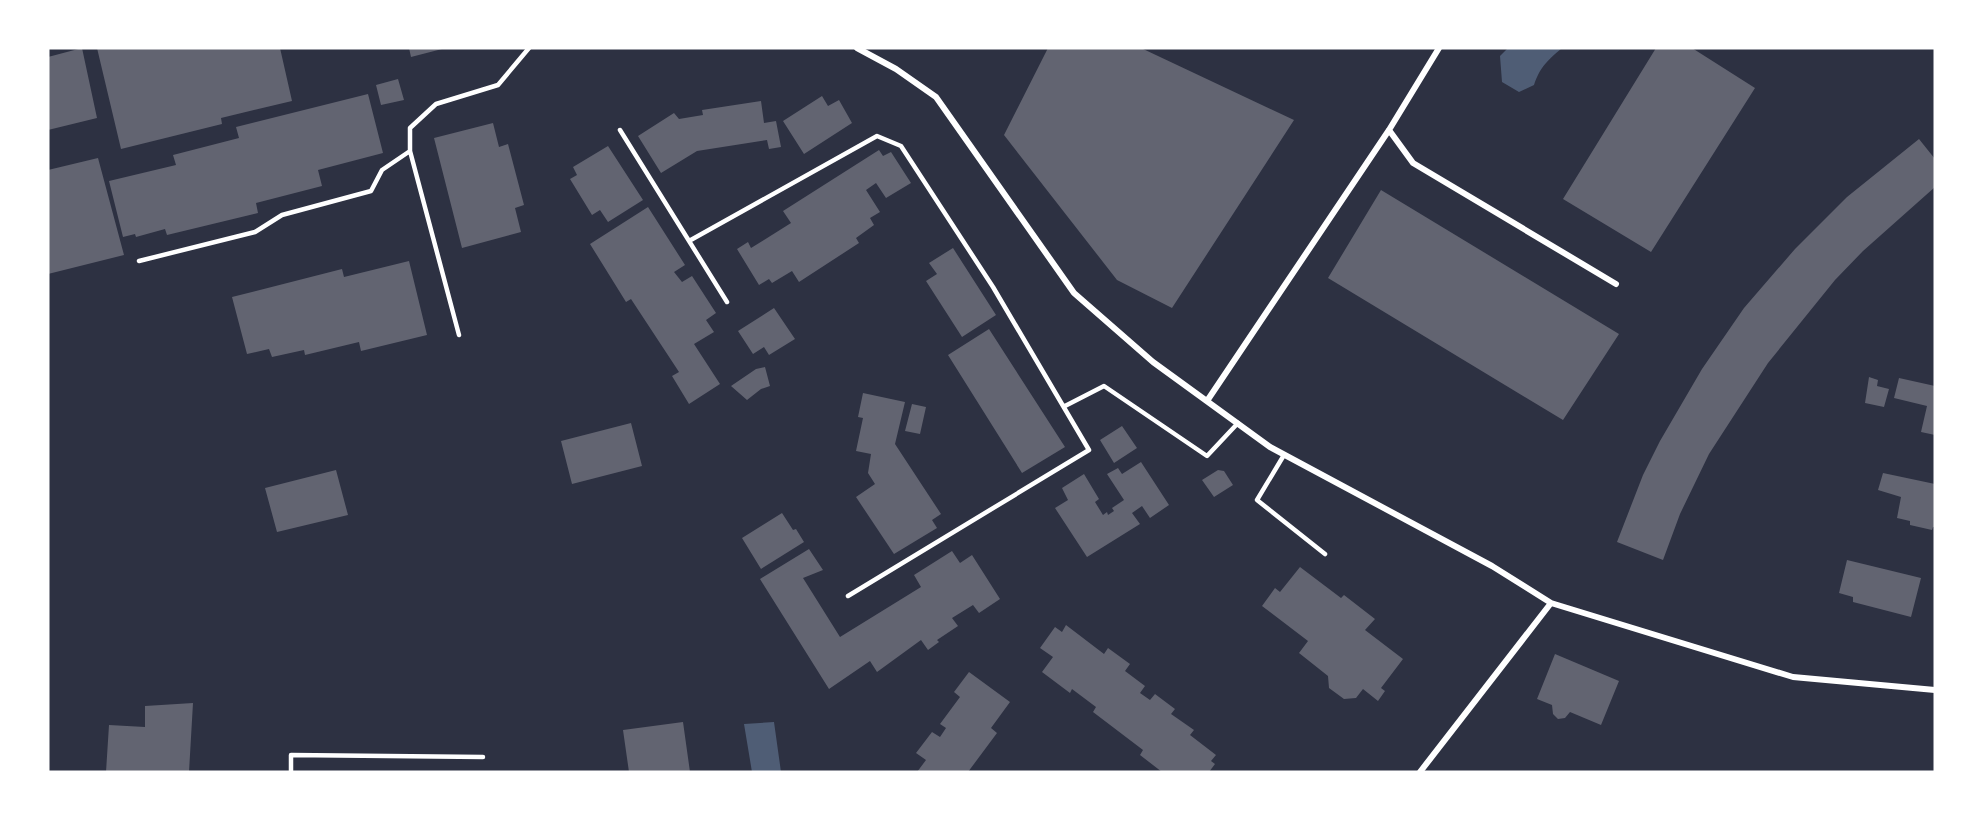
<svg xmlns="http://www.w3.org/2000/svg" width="1983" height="820" font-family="'Sofia Sans Condensed',sans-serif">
  <rect width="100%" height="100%" fill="#2d3142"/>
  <path fill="#4f5d75" d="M 1508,48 L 1562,48 C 1548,60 1540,67 1534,85 L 1519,92 L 1502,82 L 1500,56 Z
    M 774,722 L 781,772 L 752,772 L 744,724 Z"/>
  <path fill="#626471" d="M 82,48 L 97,118 L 48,130 L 48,57 Z
    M 97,48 L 280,48 L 292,101 L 221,118 L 222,124 L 121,149 Z
    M 409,48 L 442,48 L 442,49 L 411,57 Z
    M 1048,48 L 1141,48 L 1294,120 L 1172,308 L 1117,280 L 1004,135 Z
    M 1656,48 L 1692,48 L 1755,88 L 1651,252 L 1563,199 Z
    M 398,79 L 404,100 L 381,105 L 376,85 Z
    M 368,94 L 383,153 L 318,170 L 322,186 L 256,203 L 258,213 L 167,235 L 165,229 L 136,237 L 135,234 L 123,237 L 109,181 L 176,165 L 173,155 L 239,138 L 236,127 Z
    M 822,96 L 828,106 L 839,100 L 852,123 L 804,154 L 783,121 Z
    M 761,101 L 764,123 L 776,121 L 781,147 L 769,149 L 767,140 L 697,151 L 661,173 L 638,136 L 674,113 L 679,119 L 703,115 L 702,110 Z
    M 493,123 L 499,147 L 508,144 L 524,205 L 515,208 L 521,232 L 462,248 L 434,138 Z
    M 1919,139 L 1935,159 L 1935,187 L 1863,251 L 1835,280 L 1768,363 L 1709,454 L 1680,514 L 1663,560 L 1617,542 L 1643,475 L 1660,441 L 1702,369 L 1744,308 L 1795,249 L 1847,197 Z
    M 608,146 L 643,200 L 608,222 L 600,210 L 592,215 L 570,179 L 577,175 L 573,167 Z
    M 879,150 L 883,156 L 891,152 L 911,183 L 886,198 L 876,183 L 866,190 L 880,212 L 870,218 L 874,225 L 856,238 L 859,243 L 799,282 L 792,271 L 772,283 L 769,279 L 759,285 L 737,249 L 748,242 L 751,248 L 791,223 L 783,211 Z
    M 98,158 L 124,255 L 48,274 L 48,170 Z
    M 1381,190 L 1619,334 L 1563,420 L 1328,278 Z
    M 648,207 L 685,265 L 674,272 L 682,282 L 692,276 L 716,313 L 706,320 L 714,332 L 694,344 L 720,384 L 689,404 L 672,376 L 679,372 L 631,299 L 626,302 L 590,244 Z
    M 953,248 L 996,315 L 962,337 L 926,281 L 937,274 L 929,263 Z
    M 409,261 L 427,335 L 361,351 L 359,342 L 305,355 L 304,350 L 272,357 L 269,349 L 247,354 L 232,297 L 342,269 L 344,277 Z
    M 774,308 L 795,339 L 769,355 L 764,347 L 753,354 L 738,331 Z
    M 989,329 L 1065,447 L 1022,473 L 948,355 Z
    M 765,367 L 770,386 L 761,389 L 747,400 L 731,386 L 756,369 Z
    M 1869,377 L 1878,380 L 1877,386 L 1889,389 L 1884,407 L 1865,403 Z
    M 1899,378 L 1935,386 L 1935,435 L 1921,432 L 1927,406 L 1894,398 Z
    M 863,393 L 905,402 L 895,444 L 941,514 L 932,520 L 937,528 L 894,554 L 856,497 L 875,484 L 868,473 L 871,454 L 856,451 L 863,418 L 858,417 Z
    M 912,404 L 926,407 L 920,434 L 905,431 Z
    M 631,423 L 642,466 L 572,484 L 561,441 Z
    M 1122,426 L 1137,448 L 1114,463 L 1100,440 Z
    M 1141,462 L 1169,505 L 1150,518 L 1142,506 L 1132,513 L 1140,524 L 1087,557 L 1055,508 L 1068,500 L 1062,488 L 1084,474 L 1099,499 L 1095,502 L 1103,515 L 1107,512 L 1108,515 L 1114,511 L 1112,508 L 1124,500 L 1107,474 L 1118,468 L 1122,474 Z
    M 336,470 L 348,515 L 277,532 L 265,488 Z
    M 1218,470 L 1224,471 L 1233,485 L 1214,497 L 1202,480 Z
    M 1883,473 L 1935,484 L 1935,527 L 1933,527 L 1932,530 L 1910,525 L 1910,521 L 1897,518 L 1901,497 L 1878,490 Z
    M 782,513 L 793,530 L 796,529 L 804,542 L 761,569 L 742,538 Z
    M 809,549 L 823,570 L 803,578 L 840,637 L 921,587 L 914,575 L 952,551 L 960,563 L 972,555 L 1000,599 L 979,613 L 973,605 L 952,618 L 958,626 L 937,640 L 939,642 L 928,650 L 921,640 L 877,672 L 870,661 L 829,689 L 760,579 Z
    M 1847,560 L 1921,578 L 1911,617 L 1853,602 L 1853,597 L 1839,593 Z
    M 1300,567 L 1341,598 L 1344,595 L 1375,619 L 1365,630 L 1403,659 L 1381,688 L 1385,691 L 1378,701 L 1363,689 L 1356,698 L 1344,699 L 1329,688 L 1328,676 L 1299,653 L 1308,641 L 1262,606 L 1275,588 L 1280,592 Z
    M 1066,625 L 1104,654 L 1108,648 L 1130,664 L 1125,671 L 1145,686 L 1140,693 L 1150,700 L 1155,694 L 1175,709 L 1171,714 L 1194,730 L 1190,735 L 1216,755 L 1211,761 L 1215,764 L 1209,772 L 1162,772 L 1140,755 L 1143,750 L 1093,712 L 1096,707 L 1072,689 L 1070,693 L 1042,672 L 1053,657 L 1040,648 L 1055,627 L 1062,632 Z
    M 1555,654 L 1619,681 L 1601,725 L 1570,712 L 1565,718 L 1558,719 L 1553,714 L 1552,705 L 1537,699 Z
    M 969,672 L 1010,702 L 991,728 L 997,733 L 968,772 L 917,772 L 926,760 L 916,753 L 932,732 L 940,737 L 946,728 L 940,724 L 960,697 L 954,692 Z
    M 193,703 L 189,772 L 106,772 L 109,725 L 145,727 L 145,706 Z
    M 683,722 L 690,772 L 629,772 L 623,730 Z"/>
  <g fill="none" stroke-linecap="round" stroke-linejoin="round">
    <path stroke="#fff" stroke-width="4.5" d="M 620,130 L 727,302
      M 410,151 L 459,335
      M 689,241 L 877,136 L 901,146 L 993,287 L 1089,450 L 848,596
      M 139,261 L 255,232 L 282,215 L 371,191 L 382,170 L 410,151 L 410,128 L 436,104 L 498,85 L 529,48
      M 1065,406 L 1104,386 L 1207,456 L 1238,423
      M 1284,455 L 1257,500 L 1325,554
      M 291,772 L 291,755 L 483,757"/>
    <path stroke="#fff" stroke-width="6" d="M 857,48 L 896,69 L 936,97 L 1074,293 L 1153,362 L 1270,447 L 1492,566 L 1551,603 L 1793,677 L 1935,690
      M 1389,130 L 1413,163 L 1616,284
      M 1207,401 L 1389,130 L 1439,48
      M 1420,772 L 1551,603"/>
  </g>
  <rect width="1983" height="820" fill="none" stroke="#ffffff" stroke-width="99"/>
</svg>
